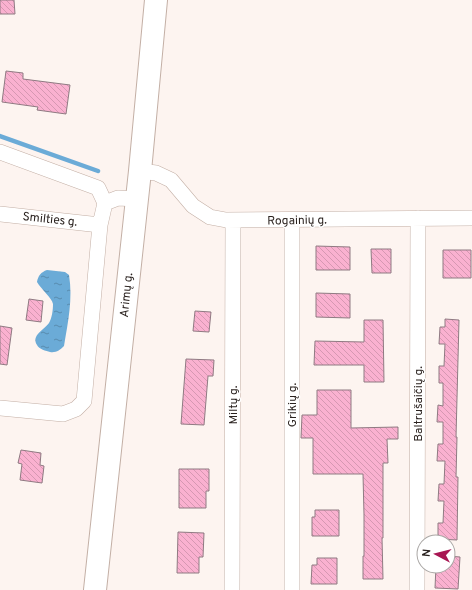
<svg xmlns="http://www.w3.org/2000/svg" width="472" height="590" font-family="Overpass,sans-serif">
  <defs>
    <pattern id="water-ripples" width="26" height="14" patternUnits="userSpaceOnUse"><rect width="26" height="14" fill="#6babd7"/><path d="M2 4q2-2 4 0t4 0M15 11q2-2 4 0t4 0" fill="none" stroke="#588bae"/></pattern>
    <pattern id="building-back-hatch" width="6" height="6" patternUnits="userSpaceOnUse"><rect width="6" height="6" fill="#fab1d0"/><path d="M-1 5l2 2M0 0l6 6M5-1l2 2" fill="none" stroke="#d698b2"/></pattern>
  </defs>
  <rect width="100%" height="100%" fill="#fdf4f0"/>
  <path fill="url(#water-ripples)" d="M 47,270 L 65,272 L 69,275 C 73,299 68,322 64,346 C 60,350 56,353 50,352 C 46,351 39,349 37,345 C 31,335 44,330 49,323 C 52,318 53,310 53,304 C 52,298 41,289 37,282 C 38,276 41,272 47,270 Z"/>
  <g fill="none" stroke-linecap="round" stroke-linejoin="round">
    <path stroke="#6babd7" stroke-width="4.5" d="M 0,136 L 98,171"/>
  </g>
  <path fill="url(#building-back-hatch)" stroke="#8f7a82" d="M 0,0 L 14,0 L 15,14 L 0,14 Z
    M 6,71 L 23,73 L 23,79 L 70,85 L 66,114 L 37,110 L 38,107 L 2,102 Z
    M 316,246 L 350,247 L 350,270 L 316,270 Z
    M 371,249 L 391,249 L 391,273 L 372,273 Z
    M 443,250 L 471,250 L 471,278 L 443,278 Z
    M 316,293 L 350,294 L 350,318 L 316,317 Z
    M 29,299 L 43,301 L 41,322 L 26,320 Z
    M 195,311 L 211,312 L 209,332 L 193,331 Z
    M 445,319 L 459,320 L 456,437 L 457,437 L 456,477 L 458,477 L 457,540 L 438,539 L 438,523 L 443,523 L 444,501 L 438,501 L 439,484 L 444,484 L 445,461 L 437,461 L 438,444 L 443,444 L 443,422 L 437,422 L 438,405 L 443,406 L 443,383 L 439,383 L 439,366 L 444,366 L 445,344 L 439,344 L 440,327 L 445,327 Z
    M 364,320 L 383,320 L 384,382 L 364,382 L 364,365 L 314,365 L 315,341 L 364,342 Z
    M 0,326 L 12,328 L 7,365 L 0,364 Z
    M 186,359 L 214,360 L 213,376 L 208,376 L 204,425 L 181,424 Z
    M 317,390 L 351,390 L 351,428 L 398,427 L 398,439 L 387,439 L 388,463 L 383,463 L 383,538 L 382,538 L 383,579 L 363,579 L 363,556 L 364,556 L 364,515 L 363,474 L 313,474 L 313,438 L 301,438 L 302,415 L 317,415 Z
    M 21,450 L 41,453 L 40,465 L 44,466 L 42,483 L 20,480 L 22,464 L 18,463 Z
    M 179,469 L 209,469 L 209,491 L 206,491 L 206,508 L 179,508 Z
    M 315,510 L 339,510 L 339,536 L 312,536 L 312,517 L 315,517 Z
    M 178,532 L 204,533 L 203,557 L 199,557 L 199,573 L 177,573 Z
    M 448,556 L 460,557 L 458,589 L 435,588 L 436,566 L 448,566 Z
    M 317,558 L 337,558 L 337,584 L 311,584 L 312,565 L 317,565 Z"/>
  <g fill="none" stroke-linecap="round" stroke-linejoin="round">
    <g stroke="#c3afa5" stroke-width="16">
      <path id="minor" d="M 0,152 L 98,188 L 105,203
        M 140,171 L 156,173 L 171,180 L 193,206 L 210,217 L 226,220 L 472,218
        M 0,214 L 100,225
        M 292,220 L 292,590
        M 0,408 L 63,414 L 76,409 L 84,401 L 100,225 L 105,203 L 118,198 L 137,199
        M 232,590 L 233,220
        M 417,590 L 418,218"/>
    </g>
    <g stroke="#c3afa5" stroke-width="24">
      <path id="secondary" d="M 95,590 L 140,171 L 156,0"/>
    </g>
    <use href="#minor" stroke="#fff" stroke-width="15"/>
    <use href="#secondary" stroke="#fff" stroke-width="22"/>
  </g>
  <g text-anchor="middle" stroke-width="3" stroke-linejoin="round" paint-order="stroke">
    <g font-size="12" fill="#2a221f" stroke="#fff">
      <text transform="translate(50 219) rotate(6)" y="4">Smilties g.</text>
      <text transform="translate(297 220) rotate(-1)" y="4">Rogainių g.</text>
      <text transform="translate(126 295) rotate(-84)" y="4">Arimų g.</text>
      <text transform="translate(418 404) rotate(-90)" y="4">Baltrušaičių g.</text>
      <text transform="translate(233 405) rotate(-90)" y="4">Miltų g.</text>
      <text transform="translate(292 405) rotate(-90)" y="4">Grikių g.</text>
    </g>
  </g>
  <g transform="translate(436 554) rotate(277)"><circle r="19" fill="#ffffff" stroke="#aaa7a5"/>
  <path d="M0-3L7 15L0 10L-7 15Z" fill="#a81753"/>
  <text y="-6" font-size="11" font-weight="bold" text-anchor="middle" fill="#2a221f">N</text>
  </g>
</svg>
